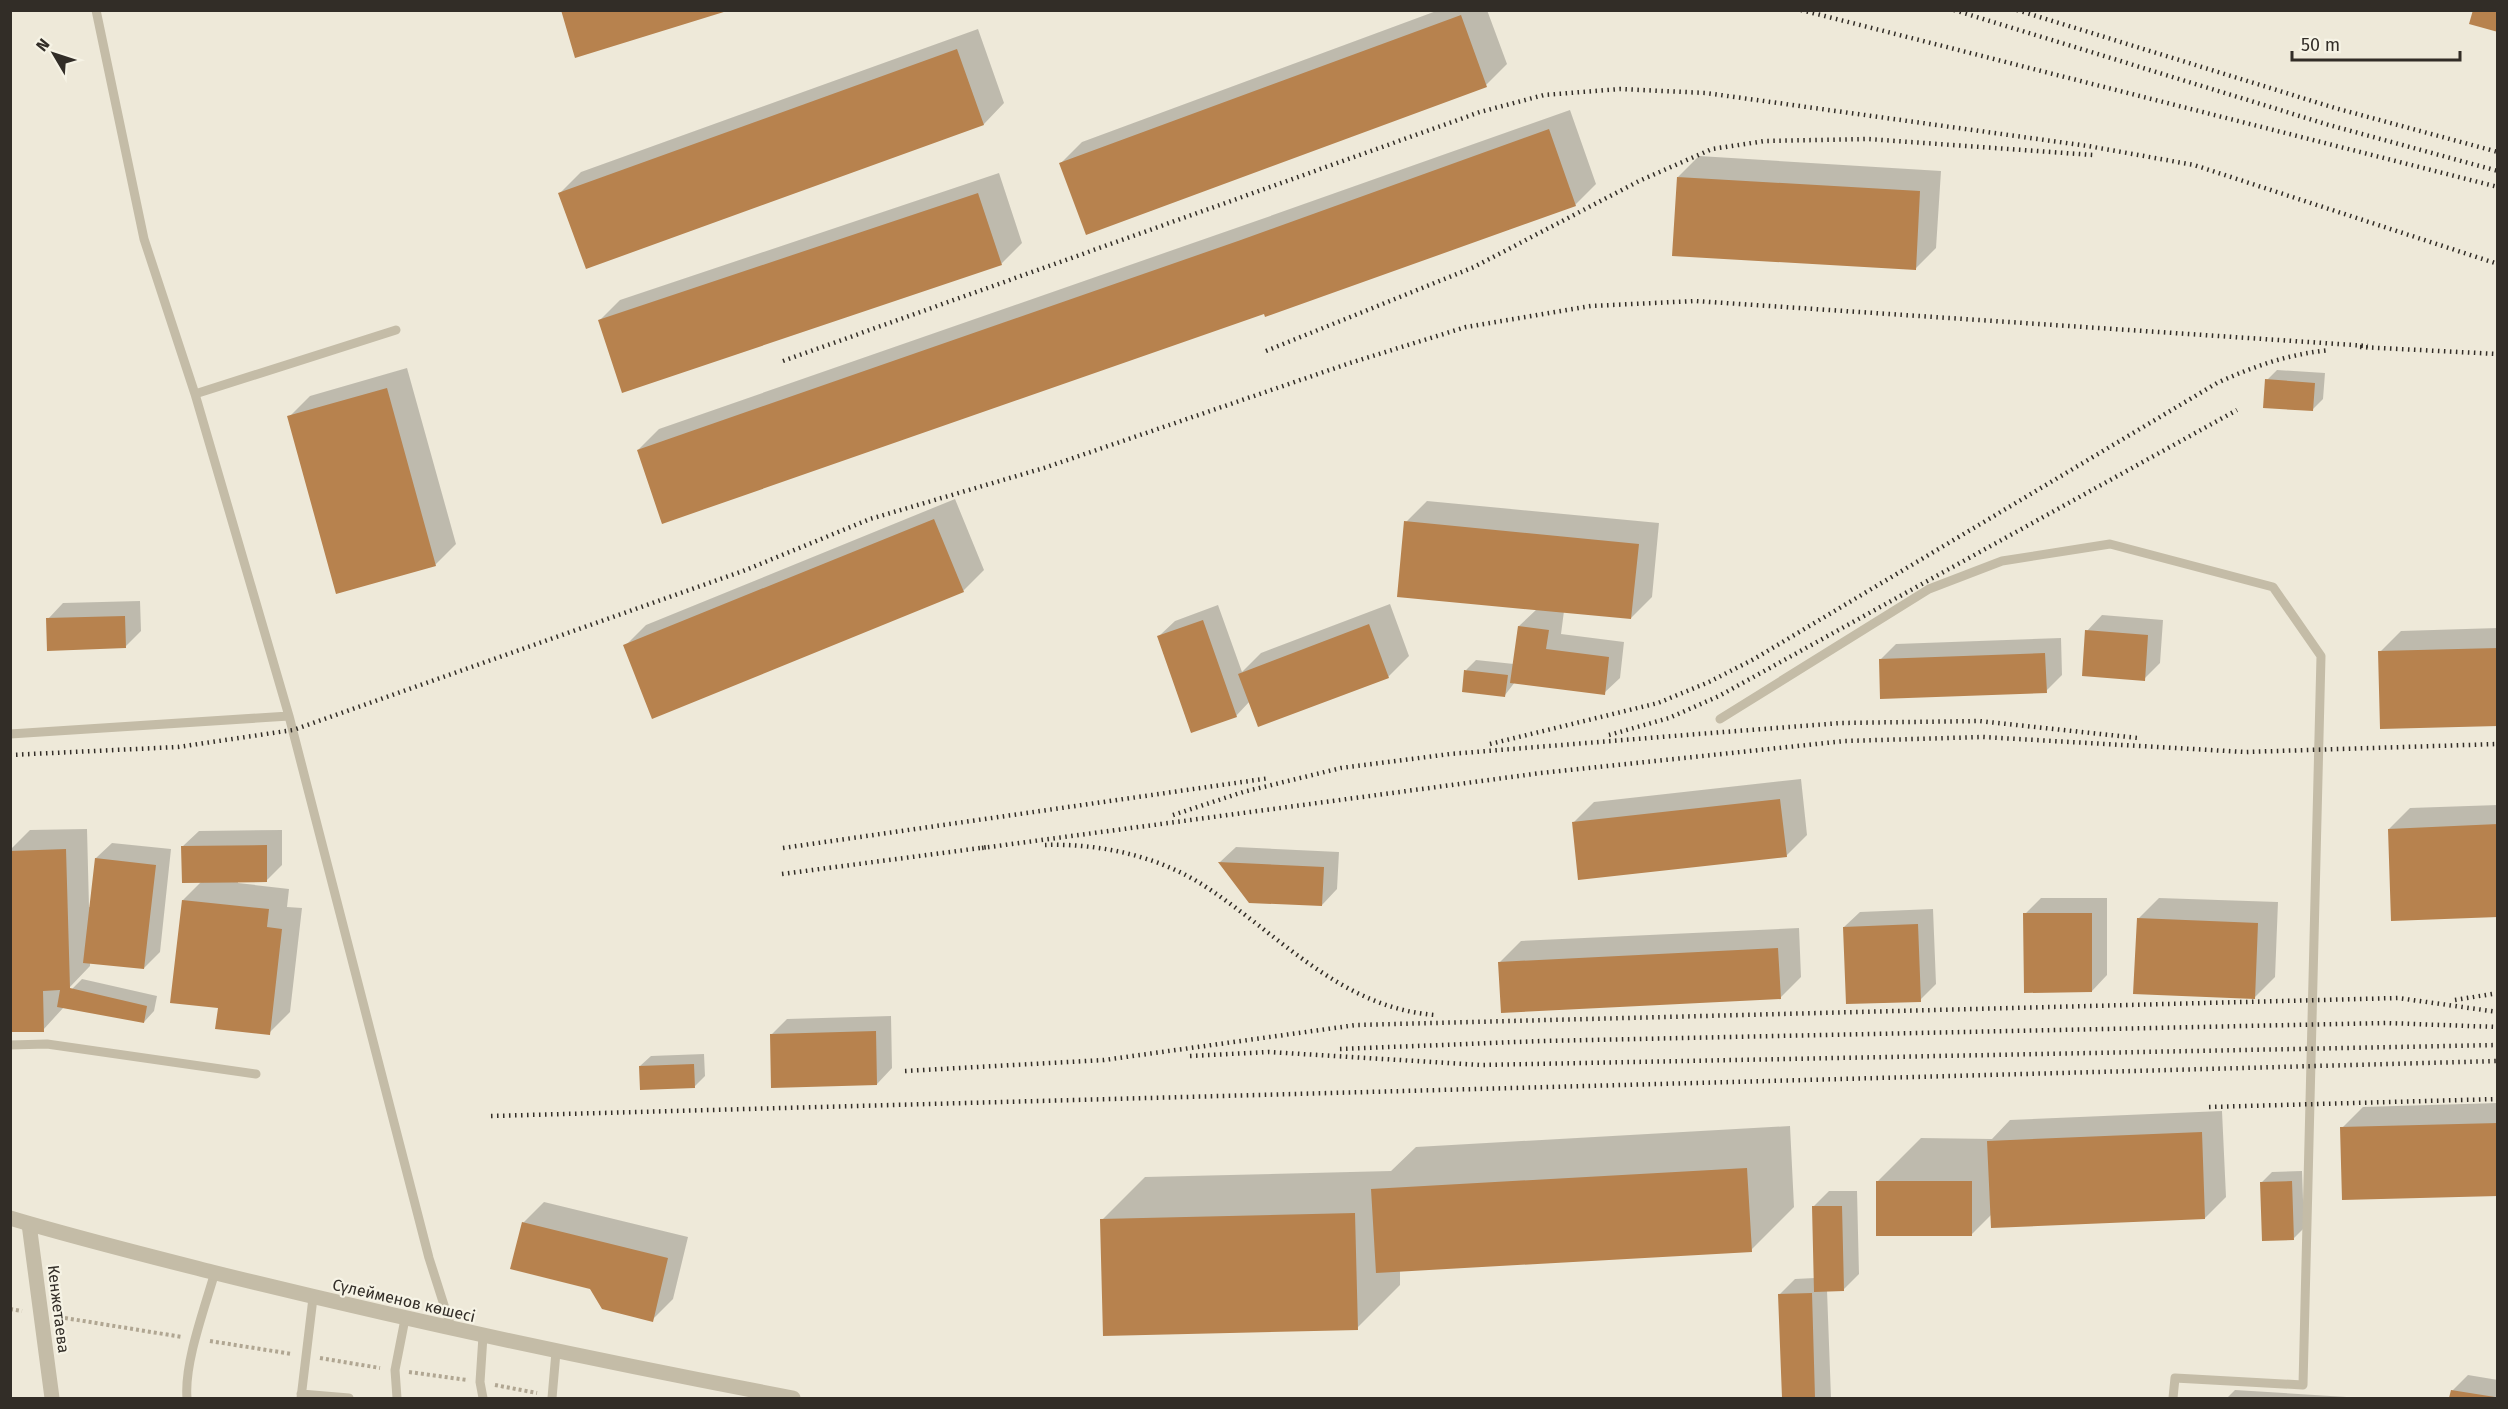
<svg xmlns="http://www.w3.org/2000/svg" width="2508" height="1409" font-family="'Fira Sans',sans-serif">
  <rect width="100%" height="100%" fill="#eee9d9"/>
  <path fill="#0003" d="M 1439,10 L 1487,10 L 1507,64 L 1486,85 L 1061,163 L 1082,142 Z
    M 978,29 L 1004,103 L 984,124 L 560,193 L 581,172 Z
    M 1570,110 L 1596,184 L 1575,205 L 1265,312 L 638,450 L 659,429 L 1259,220 Z
    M 1699,156 L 1941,171 L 1936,248 L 1915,269 L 1678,177 Z
    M 999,173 L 1022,243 L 1001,264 L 599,321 L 620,300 Z
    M 407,368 L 456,544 L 435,565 L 289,417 L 310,396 Z
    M 2277,370 L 2325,373 L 2323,399 L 2313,409 L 2267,380 Z
    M 955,499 L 984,570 L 963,591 L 625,646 L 646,625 Z
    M 1427,501 L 1659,523 L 1652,597 L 1631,618 L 1564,611 L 1561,634 L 1624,642 L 1620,678 L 1604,693 L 1515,682 L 1505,695 L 1466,670 L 1476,660 L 1514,664 L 1519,626 L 1537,609 L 1406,522 Z
    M 140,601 L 141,631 L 125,647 L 48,619 L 63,603 Z
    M 1390,604 L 1409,656 L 1388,677 L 1250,701 L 1236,716 L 1159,636 L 1175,621 L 1218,605 L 1242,672 L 1261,653 Z
    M 2102,615 L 2163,620 L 2160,663 L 2144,679 L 2087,631 Z
    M 2498,628 L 2498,725 L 2380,652 L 2401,631 Z
    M 2061,638 L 2062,675 L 2046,691 L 1880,660 L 1896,644 Z
    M 1801,779 L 1807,835 L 1786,856 L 1573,823 L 1594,802 Z
    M 2498,805 L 2498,915 L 2389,829 L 2410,808 Z
    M 87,829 L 89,907 L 91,907 L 96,858 L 112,843 L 171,849 L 160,952 L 144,968 L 90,962 L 90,966 L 69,988 L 69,992 L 82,979 L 157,996 L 154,1011 L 144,1022 L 64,1007 L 43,1030 L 10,921 L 10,850 L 30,830 Z
    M 282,830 L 282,865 L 266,881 L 238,881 L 238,883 L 289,889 L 287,907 L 302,908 L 290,1012 L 269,1033 L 219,1007 L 183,900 L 202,881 L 183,846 L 199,831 Z
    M 1236,847 L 1339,852 L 1337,889 L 1322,905 L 1250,902 L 1220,862 Z
    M 2041,898 L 2107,898 L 2107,975 L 2092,991 L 2025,914 Z
    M 2159,898 L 2278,902 L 2275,977 L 2254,998 L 2138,919 Z
    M 1933,909 L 1936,984 L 1920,1000 L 1844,927 L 1860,912 Z
    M 1799,928 L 1801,977 L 1780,998 L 1500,962 L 1521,941 Z
    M 891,1016 L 892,1068 L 877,1084 L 772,1034 L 787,1019 Z
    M 704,1054 L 705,1076 L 694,1087 L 640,1066 L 651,1056 Z
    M 2498,1103 L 2498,1194 L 2342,1128 L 2363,1107 Z
    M 2222,1111 L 2226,1197 L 2205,1218 L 1992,1214 L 1971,1235 L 1878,1181 L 1921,1138 L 1992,1139 L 2010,1120 Z
    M 1790,1126 L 1794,1207 L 1751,1250 L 1400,1270 L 1400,1285 L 1357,1328 L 1102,1220 L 1145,1177 L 1391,1171 L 1416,1147 Z
    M 2302,1171 L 2304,1228 L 2294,1238 L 2262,1182 L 2272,1172 Z
    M 1829,1191 L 1857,1191 L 1859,1274 L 1843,1290 L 1827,1290 L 1831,1398 L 1783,1398 L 1779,1295 L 1795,1279 L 1815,1278 L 1813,1207 Z
    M 544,1202 L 688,1237 L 673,1299 L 652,1320 L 591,1288 L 523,1223 Z
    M 2468,1375 L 2498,1380 L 2498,1398 L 2451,1398 L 2452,1391 Z
    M 2235,1390 L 2347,1397 L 2347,1398 L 2227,1398 Z"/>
  <path fill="#b7824e" d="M 561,10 L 727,10 L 727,11 L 575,58 Z
    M 2473,10 L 2498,10 L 2498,32 L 2469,24 Z
    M 1461,15 L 1487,87 L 1086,235 L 1059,163 Z
    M 957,49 L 984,125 L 586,269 L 558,193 Z
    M 1549,129 L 1576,206 L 1265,317 L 1264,314 L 662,524 L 637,450 L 1238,241 Z
    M 1677,177 L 1920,191 L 1916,270 L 1672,256 Z
    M 978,193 L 1002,265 L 622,393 L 598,320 Z
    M 2265,379 L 2315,383 L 2313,411 L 2263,408 Z
    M 387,388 L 436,566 L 336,594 L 287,416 Z
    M 934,519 L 964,592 L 652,719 L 623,645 Z
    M 1404,521 L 1639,544 L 1631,619 L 1397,597 Z
    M 125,616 L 126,648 L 47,651 L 46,618 Z
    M 1203,620 L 1237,717 L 1191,733 L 1157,636 Z
    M 1369,624 L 1389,678 L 1258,727 L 1238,674 Z
    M 1518,626 L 1549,630 L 1546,649 L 1609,657 L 1605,695 L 1510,683 Z
    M 2085,630 L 2148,635 L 2145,681 L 2082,676 Z
    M 2498,648 L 2498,726 L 2380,729 L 2378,651 Z
    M 2045,653 L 2047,693 L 1880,699 L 1879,659 Z
    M 1464,670 L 1508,675 L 1505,697 L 1462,692 Z
    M 1780,799 L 1787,857 L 1578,880 L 1572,822 Z
    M 2498,824 L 2498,917 L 2391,921 L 2388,829 Z
    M 267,845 L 267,882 L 182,883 L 181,846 Z
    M 66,849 L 70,988 L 147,1006 L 144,1023 L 57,1007 L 60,990 L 43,991 L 44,1032 L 11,1032 L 10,851 Z
    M 95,858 L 156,865 L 144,969 L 83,963 Z
    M 1218,862 L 1324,867 L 1322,906 L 1249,903 Z
    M 182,900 L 269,909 L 267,927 L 282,929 L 270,1035 L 215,1029 L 218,1008 L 170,1003 Z
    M 2023,913 L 2092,913 L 2092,992 L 2024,993 Z
    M 2137,918 L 2258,923 L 2255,999 L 2133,994 Z
    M 1918,924 L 1921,1002 L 1846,1004 L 1843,927 Z
    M 1778,948 L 1781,999 L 1501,1013 L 1498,962 Z
    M 876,1031 L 877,1085 L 771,1088 L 770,1034 Z
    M 694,1064 L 695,1088 L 640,1090 L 639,1066 Z
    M 2498,1123 L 2498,1196 L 2342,1200 L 2340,1127 Z
    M 2202,1132 L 2205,1219 L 1991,1228 L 1987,1141 Z
    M 1747,1168 L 1752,1252 L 1376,1273 L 1371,1189 Z
    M 1876,1181 L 1972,1181 L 1972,1236 L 1876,1236 Z
    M 2292,1181 L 2294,1240 L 2262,1241 L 2260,1182 Z
    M 1812,1206 L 1842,1206 L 1844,1291 L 1814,1292 Z
    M 1355,1213 L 1358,1330 L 1103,1336 L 1100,1219 Z
    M 522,1222 L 668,1258 L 653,1322 L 602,1309 L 590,1289 L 510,1269 Z
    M 1812,1293 L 1815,1398 L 1782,1398 L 1778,1294 Z
    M 2451,1390 L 2495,1397 L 2495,1398 L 2449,1398 Z"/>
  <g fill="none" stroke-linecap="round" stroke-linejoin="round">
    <path stroke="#b0a692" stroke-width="4" stroke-dasharray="3 3" stroke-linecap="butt" d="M 10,1309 L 22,1311
      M 59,1317 L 182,1337
      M 210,1341 L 292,1354
      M 320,1358 L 380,1368
      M 409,1372 L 467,1380
      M 495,1385 L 537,1393"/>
    <path stroke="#c4bca7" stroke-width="9" d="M 96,10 L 144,239 L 195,394 L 289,716 L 429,1258 L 452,1330
      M 195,394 L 396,330
      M 1720,719 L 1929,589 L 2002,561 L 2110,544 L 2273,587 L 2321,656 L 2303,1385 L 2175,1378 L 2173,1398
      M 10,734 L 289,716
      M 10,1045 L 47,1044 L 256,1074
      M 483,1336 L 480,1382 L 483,1398
      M 301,1394 L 349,1398
      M 187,1398 C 184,1363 205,1307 215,1272
      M 301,1398 L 313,1298
      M 397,1398 L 395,1370 L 405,1319
      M 552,1398 L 556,1352"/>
    <path stroke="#c4bca7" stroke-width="15" d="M 29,1224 L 52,1398"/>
    <path stroke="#c4bca7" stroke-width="15" d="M 10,1218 C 77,1238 145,1255 212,1272 C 405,1320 598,1361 793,1398"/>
    <path stroke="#322d27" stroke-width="4.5" stroke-dasharray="1.5 4.5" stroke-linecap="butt" d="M 1801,10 L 2498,187
      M 1954,10 L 2329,125 L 2498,171
      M 2017,10 L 2335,108 L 2498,152
      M 2360,347 L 2498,354
      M 1266,351 L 1474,267 L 1639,181 L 1712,149 L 1765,141 L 1868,139 L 2093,155
      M 783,361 L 1480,112 L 1544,95 L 1620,89 L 1706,93 L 2088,146 L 2194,165 L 2498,264
      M 1609,735 L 1669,718 L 1719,696 L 2237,410
      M 1490,744 L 1658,703 L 1709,682 L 1754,659 L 2217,383 C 2254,366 2289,354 2330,350
      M 10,755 L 178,747 L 293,730 L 743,571 L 870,519 L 1044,468 L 1350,363 L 1466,327 L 1591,306 L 1695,301 L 2368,346
      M 1173,815 L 1243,792 L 1341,768 L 1450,754 L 1698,734 L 1841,723 L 1979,721 L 2138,738
      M 1045,845 C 1098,843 1158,856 1203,885 C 1278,933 1340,1008 1435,1015
      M 783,848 L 1270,778
      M 982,848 L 1541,773 L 1845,741 L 1983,737 L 2245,752 L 2498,744
      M 782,874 L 988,847
      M 2455,1000 L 2498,993
      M 1340,1049 L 1542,1041 L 2386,1023 L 2498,1027
      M 1190,1056 L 1269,1052 L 1481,1065 L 2498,1045
      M 905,1071 L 1104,1060 L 1356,1025 L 2398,998 L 2498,1012
      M 2209,1107 L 2498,1099
      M 491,1116 L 2498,1061"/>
  </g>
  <g text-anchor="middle" stroke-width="4.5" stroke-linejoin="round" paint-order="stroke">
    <g font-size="16" fill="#322d27" stroke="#f6f3e5">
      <text transform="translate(404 1300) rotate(13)" y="6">Сүлейменов көшесі</text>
      <text transform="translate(59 1309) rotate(83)" y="6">Кенжетаева</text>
    </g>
  </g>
  <rect width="2508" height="1409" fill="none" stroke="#322d27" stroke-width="24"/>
  <g transform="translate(54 54) rotate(309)" stroke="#f6f3e5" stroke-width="4.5" paint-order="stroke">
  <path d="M0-4.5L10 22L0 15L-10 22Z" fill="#322d27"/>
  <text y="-9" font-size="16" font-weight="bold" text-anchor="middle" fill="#322d27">N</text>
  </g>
  <path d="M2292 51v9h168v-9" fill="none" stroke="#322d27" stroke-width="3"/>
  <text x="2301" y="51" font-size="18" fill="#322d27" stroke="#f6f3e5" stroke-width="4.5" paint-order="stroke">50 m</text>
</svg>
